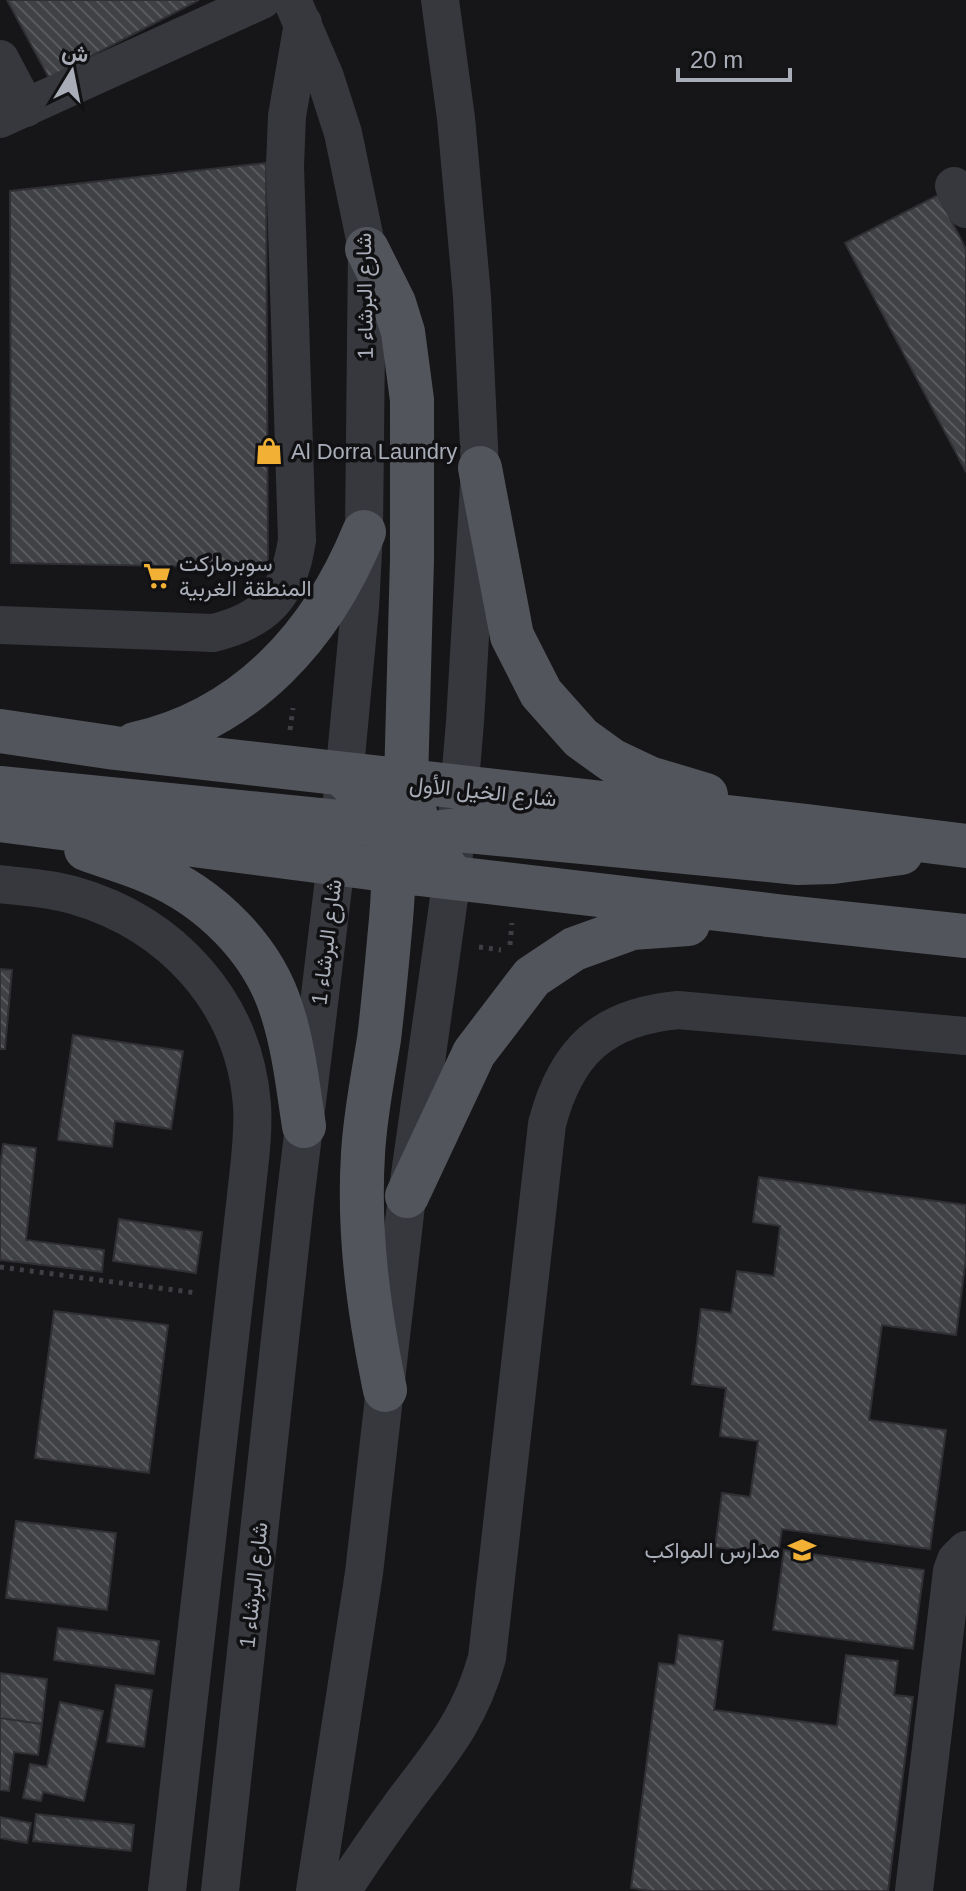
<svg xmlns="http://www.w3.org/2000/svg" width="966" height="1891" font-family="Helvetica,Vazirmatn,sans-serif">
  <defs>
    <pattern id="building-back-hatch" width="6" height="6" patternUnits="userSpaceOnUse" patternTransform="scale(2)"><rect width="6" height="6" fill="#404145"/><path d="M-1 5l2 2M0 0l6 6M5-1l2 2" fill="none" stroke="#595a5e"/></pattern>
  </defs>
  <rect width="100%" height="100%" fill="#161618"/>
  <path fill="url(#building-back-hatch)" stroke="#303034" stroke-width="2" d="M 7,0 L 199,0 L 49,78 Z
    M 266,163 L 268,568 L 11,563 L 10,191 Z
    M 938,195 L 966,249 L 966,472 L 845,243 Z
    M 0,969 L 12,970 L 5,1049 L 0,1049 Z
    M 73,1035 L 183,1051 L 171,1129 L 115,1121 L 112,1147 L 58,1140 Z
    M 3,1144 L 36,1148 L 26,1240 L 104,1250 L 102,1272 L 0,1260 L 0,1167 Z
    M 759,1177 L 966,1205 L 966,1258 L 956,1335 L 882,1325 L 869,1420 L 946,1430 L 930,1549 L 782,1529 L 778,1555 L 715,1547 L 722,1493 L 750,1497 L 758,1441 L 720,1436 L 726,1388 L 692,1384 L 701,1309 L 731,1313 L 737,1271 L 774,1276 L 780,1226 L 753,1222 Z
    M 119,1219 L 202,1232 L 196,1273 L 113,1261 Z
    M 54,1311 L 168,1325 L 149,1473 L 35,1458 Z
    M 16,1521 L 116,1533 L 107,1610 L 6,1598 Z
    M 784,1550 L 924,1570 L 913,1649 L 773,1630 Z
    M 58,1628 L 159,1641 L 154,1674 L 54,1660 Z
    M 679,1635 L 723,1641 L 714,1710 L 837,1726 L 846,1655 L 898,1661 L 894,1695 L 913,1697 L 888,1891 L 650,1891 L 631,1888 L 659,1663 L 675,1665 Z
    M 0,1673 L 47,1679 L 42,1724 L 0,1718 Z
    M 116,1685 L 152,1690 L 144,1747 L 107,1742 Z
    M 60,1702 L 103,1711 L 84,1801 L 43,1792 L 41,1801 L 23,1798 L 30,1764 L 47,1767 Z
    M 0,1718 L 42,1724 L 38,1755 L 14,1752 L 9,1791 L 0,1790 Z
    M 36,1814 L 134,1825 L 131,1851 L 33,1841 Z
    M 0,1817 L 31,1823 L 27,1843 L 0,1838 Z"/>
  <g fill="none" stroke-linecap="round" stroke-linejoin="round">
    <path stroke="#3d3f44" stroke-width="5" stroke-dasharray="4 6" stroke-linecap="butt" d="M 290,730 L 293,708
      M 510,945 L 512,923
      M 479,947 L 501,950
      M 0,1267 L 197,1293"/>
    <path stroke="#37383d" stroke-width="38" d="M 0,59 L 26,108
      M 0,119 L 262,0
      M 954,186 L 966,209
      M 0,625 L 213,633 C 266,620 289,595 297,540 L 285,166 L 287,116 L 303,23
      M 0,884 C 24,887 49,888 73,895 C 171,923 244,1001 252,1105 C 254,1135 249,1166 246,1196 L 167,1891
      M 220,1891 L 295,1201 L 336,863 L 360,608 L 364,532 L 367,249 L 343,133 L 325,77 L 292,0
      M 315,1891 L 364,1573 L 407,1196 L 452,877 L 465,722 L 480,468 L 472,296 L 456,118 L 440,0
      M 342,1891 C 362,1860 383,1830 405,1800 C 442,1751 470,1719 487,1658 L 547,1124 C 566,1051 603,1017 678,1010 L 966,1036
      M 914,1891 L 952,1571 L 956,1560 L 966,1550"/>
    <path stroke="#53555c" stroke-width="44" d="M 367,249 L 394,303 L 403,332 L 412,400 L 412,559 L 406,782 L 421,833 L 452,877
      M 480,468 L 512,636 L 541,693 L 581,738 L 613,761 L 649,778 L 706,795
      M 0,731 L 115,748 L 807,826 L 966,846
      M 135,744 C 247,719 322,635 364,532
      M 342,775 C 363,792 380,812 387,838 C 397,872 392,907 389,941 C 386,974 383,1006 379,1039 C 373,1077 365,1115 363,1154 C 358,1234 369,1312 385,1390
      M 0,788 L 339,822 L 368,823 L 405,817
      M 0,820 L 394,871 L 777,916 L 966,936
      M 397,838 L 457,830 L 798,863 L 833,862 L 901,853
      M 86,849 C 107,857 129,863 150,872 C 210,897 263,949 282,1011 C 294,1048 298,1088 304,1126
      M 407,1196 L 474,1053 L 532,977 L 574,949 L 632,928 L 688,924"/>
  </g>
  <defs>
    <g id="shop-bare" transform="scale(2.16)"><path d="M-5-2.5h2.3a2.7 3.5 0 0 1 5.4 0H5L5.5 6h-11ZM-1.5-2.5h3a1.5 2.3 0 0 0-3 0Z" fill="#f2b134" stroke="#111113" stroke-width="2.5" paint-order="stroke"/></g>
    <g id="supermarket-bare" transform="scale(2.16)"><path d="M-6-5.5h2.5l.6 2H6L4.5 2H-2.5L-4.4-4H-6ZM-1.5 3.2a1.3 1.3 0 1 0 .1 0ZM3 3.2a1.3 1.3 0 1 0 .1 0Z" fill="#f2b134" stroke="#111113" stroke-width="2.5" paint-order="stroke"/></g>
    <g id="school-bare" transform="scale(2.16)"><path d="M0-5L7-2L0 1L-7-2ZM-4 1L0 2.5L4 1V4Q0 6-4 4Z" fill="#f2b134" stroke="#111113" stroke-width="2.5" paint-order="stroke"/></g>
  </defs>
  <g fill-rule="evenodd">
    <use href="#shop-bare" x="269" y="451"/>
    <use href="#supermarket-bare" x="157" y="576"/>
    <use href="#school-bare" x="802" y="1550"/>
  </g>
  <g text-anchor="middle" stroke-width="7" stroke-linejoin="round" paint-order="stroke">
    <g font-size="22" fill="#a8adb8" stroke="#111113">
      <text transform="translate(364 296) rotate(-91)" y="8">شارع البرشاء 1</text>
      <text transform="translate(483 791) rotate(6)" y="8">شارع الخيل الأول</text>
      <text transform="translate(326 942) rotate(-83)" y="8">شارع البرشاء 1</text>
      <text transform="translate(253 1585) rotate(-84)" y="8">شارع البرشاء 1</text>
    </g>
    <g font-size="22" fill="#a8adb8" stroke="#111113" text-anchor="start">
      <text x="291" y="459">Al Dorra Laundry</text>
      <text x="179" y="571">سوبرماركت<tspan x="179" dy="25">المنطقة الغربية</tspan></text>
      <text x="780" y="1558" text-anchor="end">مدارس المواكب</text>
    </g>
  </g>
  <g transform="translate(72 72) rotate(10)" stroke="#111113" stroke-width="6" paint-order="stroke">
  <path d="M0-6L14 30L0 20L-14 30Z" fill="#a8adb8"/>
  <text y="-12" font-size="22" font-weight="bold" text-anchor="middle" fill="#a8adb8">ش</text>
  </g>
  <path d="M678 68v12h112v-12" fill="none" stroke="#a8adb8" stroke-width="4"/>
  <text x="690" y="68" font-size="24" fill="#a8adb8" stroke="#111113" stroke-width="6" paint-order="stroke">20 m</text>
</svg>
